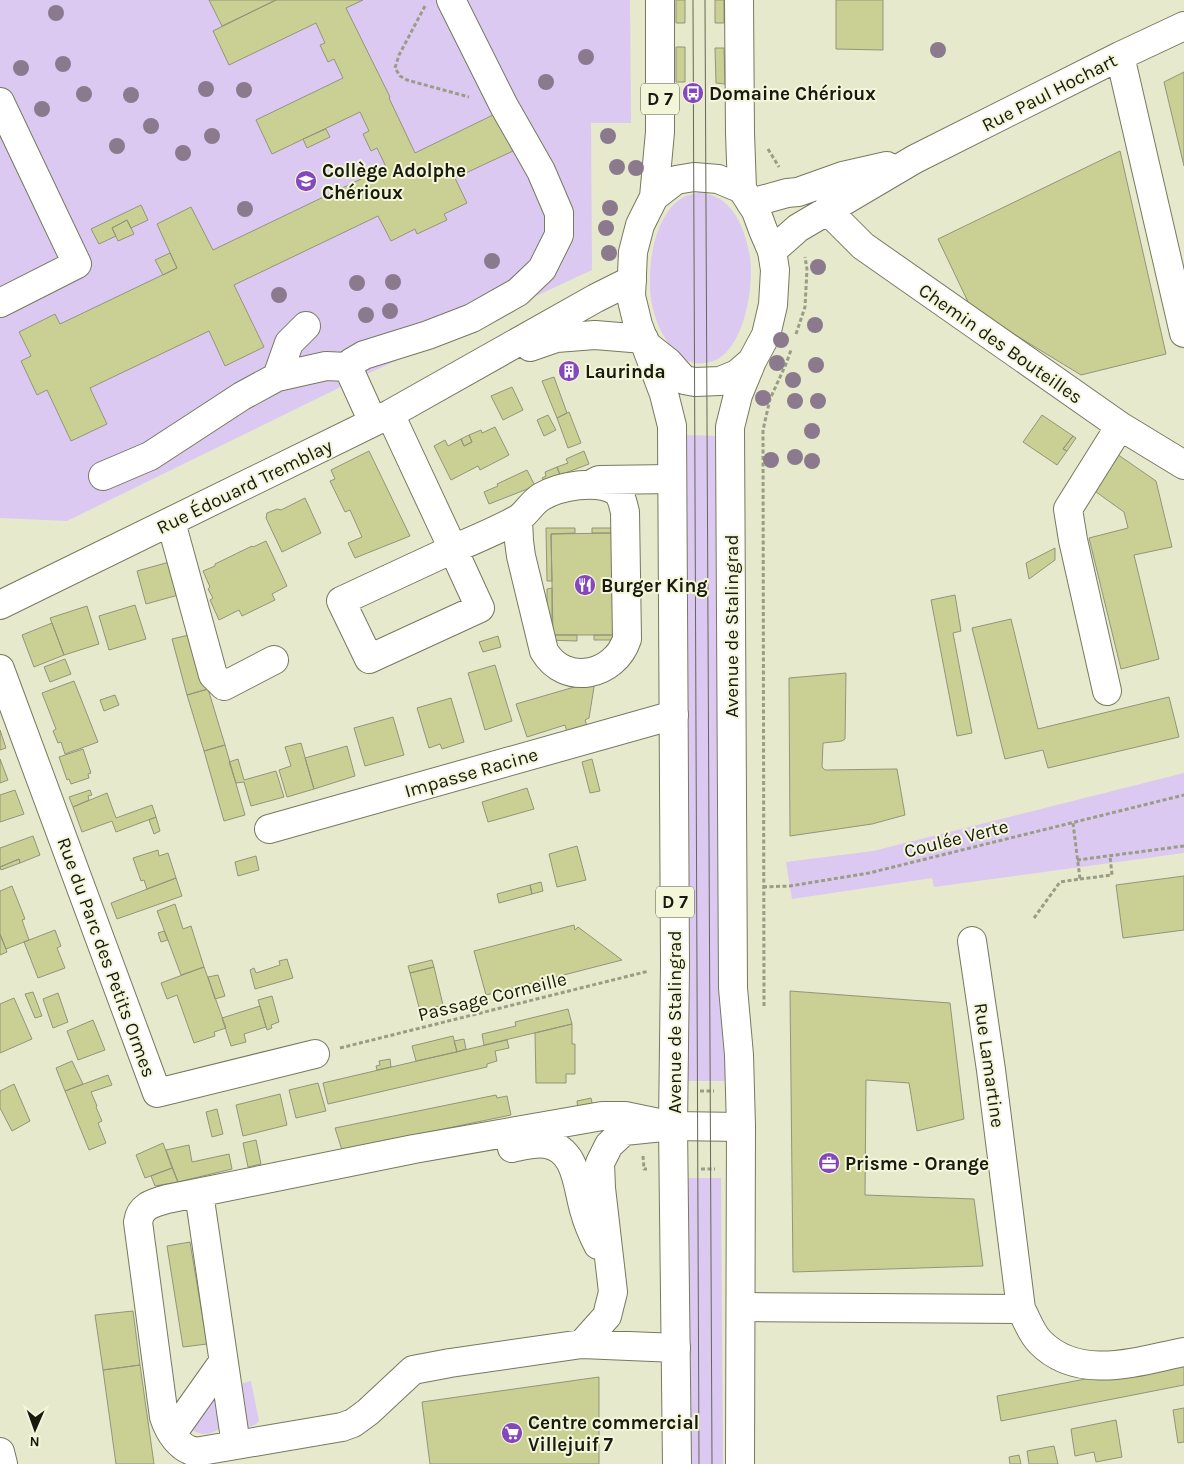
<svg xmlns="http://www.w3.org/2000/svg" width="1184" height="1464" font-family="Karla,sans-serif">
  <rect width="100%" height="100%" fill="#e6e9cb"/>
  <path fill="#dbc9f1" d="M 0,0 L 630,0 L 631,123 L 591,123 L 592,270 L 361,377 L 67,521 L 0,518 Z
    M 700,192 C 712,195 722,198 730,208 C 741,220 747,240 750,257 C 754,288 744,359 705,363 C 693,365 685,360 677,353 C 663,340 654,319 651,299 C 647,269 653,216 682,198 C 687,195 694,194 700,192 Z
    M 684,435 L 718,436 L 727,1081 L 687,1081 Z
    M 1184,773 L 1184,853 L 934,887 L 932,878 L 792,899 L 786,862 L 873,851 Z
    M 688,1178 L 721,1178 L 723,1464 L 689,1464 Z
    M 219,1381 L 222,1427 C 209,1437 199,1436 187,1426 Z
    M 251,1381 L 259,1421 L 255,1425 L 248,1427 L 243,1426 L 239,1390 L 243,1383 Z"/>
  <path fill="#cacf94" stroke="#93957a" d="M 209,0 L 276,0 L 222,26 Z
    M 276,0 L 363,0 L 346,8 L 390,97 L 389,98 L 415,153 L 495,114 L 513,151 L 455,178 L 467,203 L 444,214 L 447,220 L 417,234 L 415,229 L 391,241 L 378,216 L 234,285 L 264,347 L 225,366 L 209,331 L 90,388 L 107,424 L 71,441 L 47,390 L 37,395 L 21,361 L 31,356 L 19,332 L 55,314 L 60,324 L 177,268 L 157,224 L 191,207 L 213,250 L 386,167 L 377,148 L 371,151 L 363,134 L 369,131 L 360,112 L 272,154 L 256,120 L 343,78 L 334,59 L 328,62 L 320,45 L 325,43 L 316,23 L 229,65 L 213,31 Z
    M 676,0 L 685,0 L 685,23 L 676,23 Z
    M 715,0 L 724,0 L 724,23 L 715,23 Z
    M 836,0 L 883,0 L 883,50 L 836,49 Z
    M 676,47 L 685,47 L 685,82 L 676,82 Z
    M 715,48 L 724,48 L 725,84 L 716,83 Z
    M 1184,72 L 1184,166 L 1164,82 Z
    M 326,129 L 330,137 L 307,148 L 303,139 Z
    M 1120,151 L 1166,354 L 1081,375 L 971,308 L 938,239 Z
    M 141,205 L 148,220 L 131,228 L 127,220 L 112,228 L 116,236 L 99,244 L 91,229 Z
    M 127,220 L 134,234 L 118,241 L 112,228 Z
    M 170,253 L 177,268 L 163,275 L 155,260 Z
    M 574,365 L 577,374 L 563,378 L 560,369 Z
    M 554,377 L 567,413 L 557,418 L 542,381 Z
    M 512,387 L 523,410 L 503,420 L 491,396 Z
    M 569,412 L 581,443 L 568,448 L 557,418 Z
    M 548,415 L 556,430 L 544,436 L 537,420 Z
    M 1042,415 L 1073,436 L 1063,449 L 1067,451 L 1057,465 L 1023,442 Z
    M 495,427 L 509,455 L 480,470 L 478,466 L 451,480 L 434,446 L 445,440 L 448,446 L 461,439 L 464,446 L 472,442 L 469,435 L 481,430 L 482,433 Z
    M 469,435 L 472,442 L 464,446 L 461,439 Z
    M 1073,436 L 1076,438 L 1067,451 L 1063,449 Z
    M 369,451 L 410,536 L 355,558 L 348,543 L 362,537 L 350,510 L 345,512 L 330,481 L 335,479 L 331,470 Z
    M 584,451 L 589,464 L 560,475 L 557,467 L 568,463 L 566,459 Z
    M 1117,454 L 1156,481 L 1172,547 L 1134,555 L 1159,659 L 1121,669 L 1089,538 L 1128,528 L 1124,512 L 1092,489 Z
    M 557,467 L 560,475 L 545,482 L 542,478 L 546,476 L 545,472 Z
    M 527,470 L 535,486 L 489,504 L 484,492 L 498,486 L 497,484 Z
    M 305,498 L 321,533 L 282,552 L 266,518 L 267,513 L 277,509 L 281,510 Z
    M 546,528 L 575,528 L 575,533 L 551,534 L 552,581 L 547,581 Z
    M 592,528 L 621,528 L 616,533 L 592,533 Z
    M 616,533 L 618,635 L 553,635 L 551,534 Z
    M 266,541 L 287,586 L 272,594 L 275,600 L 242,616 L 239,610 L 219,620 L 210,600 L 213,598 L 208,589 L 210,587 L 203,571 L 215,566 L 215,564 L 252,546 L 253,547 Z
    M 1055,548 L 1055,560 L 1029,579 L 1026,563 Z
    M 173,561 L 182,594 L 146,604 L 137,571 Z
    M 552,588 L 552,619 L 547,621 L 547,589 Z
    M 955,595 L 961,631 L 953,633 L 972,733 L 957,736 L 931,600 Z
    M 135,605 L 146,639 L 109,650 L 99,616 Z
    M 87,606 L 99,644 L 64,655 L 50,618 Z
    M 552,619 L 553,635 L 577,635 L 577,641 L 547,640 L 547,621 Z
    M 1011,619 L 1038,729 L 1169,697 L 1179,737 L 1048,768 L 1043,750 L 1005,759 L 972,628 Z
    M 52,623 L 64,655 L 34,667 L 22,635 Z
    M 193,634 L 208,689 L 187,695 L 172,639 Z
    M 594,635 L 618,635 L 623,640 L 594,640 Z
    M 498,636 L 501,647 L 483,652 L 479,642 Z
    M 65,659 L 71,674 L 50,682 L 44,667 Z
    M 495,665 L 512,721 L 485,730 L 468,673 Z
    M 846,673 L 845,739 L 842,741 L 823,743 L 822,767 L 825,770 L 897,769 L 905,815 L 872,824 L 790,836 L 789,678 Z
    M 74,681 L 98,742 L 65,754 L 61,742 L 58,743 L 53,731 L 56,729 L 42,693 Z
    M 595,681 L 589,718 L 585,720 L 587,726 L 567,732 L 565,725 L 527,737 L 516,704 Z
    M 208,689 L 225,745 L 204,751 L 187,695 Z
    M 115,695 L 119,705 L 104,711 L 100,700 Z
    M 451,698 L 464,742 L 442,749 L 440,744 L 429,748 L 417,708 Z
    M 393,717 L 404,755 L 365,766 L 354,728 Z
    M 0,730 L 6,748 L 0,750 Z
    M 301,743 L 314,789 L 287,797 L 279,770 L 291,766 L 285,747 Z
    M 225,745 L 245,815 L 224,821 L 204,751 Z
    M 347,746 L 355,776 L 314,789 L 305,758 Z
    M 83,749 L 91,773 L 88,774 L 89,778 L 71,784 L 69,779 L 67,780 L 59,757 Z
    M 0,759 L 8,780 L 0,783 Z
    M 238,759 L 244,780 L 276,771 L 284,797 L 251,806 L 244,782 L 236,783 L 229,762 Z
    M 592,759 L 600,791 L 590,793 L 582,762 Z
    M 527,788 L 534,809 L 488,822 L 482,802 Z
    M 15,790 L 24,814 L 0,822 L 0,795 Z
    M 90,790 L 92,795 L 88,796 L 89,800 L 73,807 L 69,797 Z
    M 107,793 L 116,818 L 152,805 L 156,817 L 116,832 L 112,821 L 82,832 L 73,807 Z
    M 156,817 L 160,831 L 154,834 L 149,820 Z
    M 33,836 L 40,855 L 20,863 L 19,859 L 0,867 L 0,848 Z
    M 577,846 L 586,880 L 557,887 L 549,854 Z
    M 158,850 L 159,856 L 168,853 L 176,878 L 147,889 L 144,880 L 141,881 L 133,858 Z
    M 256,856 L 259,870 L 238,876 L 235,862 Z
    M 19,859 L 20,863 L 1,870 L 0,867 Z
    M 1184,876 L 1184,930 L 1123,938 L 1116,885 Z
    M 176,878 L 182,896 L 117,919 L 111,903 Z
    M 541,882 L 543,891 L 532,894 L 530,885 Z
    M 530,885 L 532,894 L 499,903 L 497,894 Z
    M 12,886 L 25,919 L 22,920 L 29,940 L 6,949 L 0,934 L 0,891 Z
    M 175,904 L 183,929 L 191,926 L 204,967 L 181,975 L 157,911 Z
    M 574,925 L 575,930 L 578,927 L 622,960 L 486,995 L 474,951 Z
    M 55,930 L 61,946 L 57,948 L 65,968 L 38,978 L 24,942 Z
    M 164,931 L 168,940 L 161,942 L 158,933 Z
    M 0,934 L 7,952 L 0,955 Z
    M 287,959 L 293,978 L 255,989 L 250,970 L 254,968 L 256,973 L 280,965 L 279,961 Z
    M 432,960 L 434,967 L 410,973 L 408,966 Z
    M 204,967 L 226,1028 L 214,1032 L 215,1036 L 194,1043 L 177,995 L 167,999 L 161,983 Z
    M 434,967 L 443,1005 L 420,1011 L 410,973 Z
    M 218,975 L 225,996 L 215,999 L 208,977 Z
    M 790,991 L 950,1003 L 964,1119 L 917,1131 L 909,1083 L 866,1080 L 865,1195 L 974,1199 L 983,1266 L 793,1272 Z
    M 33,992 L 42,1016 L 35,1018 L 25,994 Z
    M 58,993 L 68,1022 L 53,1028 L 43,999 Z
    M 272,996 L 279,1022 L 271,1025 L 272,1028 L 267,1030 L 258,1000 Z
    M 14,998 L 32,1039 L 0,1053 L 0,1004 Z
    M 260,1006 L 266,1027 L 244,1034 L 246,1042 L 231,1046 L 222,1018 Z
    M 568,1009 L 572,1024 L 484,1045 L 482,1034 L 516,1026 L 515,1022 Z
    M 93,1020 L 105,1050 L 78,1060 L 67,1031 Z
    M 572,1024 L 572,1044 L 575,1044 L 575,1074 L 566,1074 L 566,1083 L 536,1083 L 535,1033 Z
    M 453,1036 L 457,1052 L 416,1061 L 412,1046 Z
    M 464,1039 L 466,1049 L 457,1052 L 454,1041 Z
    M 507,1040 L 509,1048 L 495,1051 L 497,1061 L 487,1064 L 487,1067 L 328,1104 L 323,1083 Z
    M 390,1059 L 391,1067 L 377,1070 L 376,1066 L 380,1065 L 379,1061 Z
    M 72,1061 L 83,1084 L 65,1091 L 56,1068 Z
    M 108,1075 L 112,1085 L 91,1092 L 97,1106 L 96,1107 L 102,1121 L 98,1123 L 106,1143 L 89,1150 L 65,1091 Z
    M 318,1083 L 326,1111 L 296,1118 L 289,1090 Z
    M 14,1084 L 30,1121 L 12,1131 L 0,1108 L 0,1091 Z
    M 280,1094 L 287,1125 L 243,1136 L 236,1105 Z
    M 496,1095 L 497,1098 L 507,1096 L 511,1115 L 342,1150 L 335,1128 Z
    M 591,1098 L 593,1107 L 578,1110 L 577,1101 Z
    M 217,1109 L 223,1134 L 212,1137 L 206,1112 Z
    M 256,1140 L 261,1164 L 248,1167 L 243,1143 Z
    M 163,1143 L 172,1168 L 145,1178 L 136,1155 Z
    M 189,1145 L 192,1162 L 229,1154 L 232,1169 L 178,1182 L 166,1150 Z
    M 172,1168 L 178,1182 L 155,1186 L 151,1176 Z
    M 190,1242 L 207,1344 L 183,1347 L 167,1246 Z
    M 133,1311 L 140,1365 L 103,1370 L 95,1315 Z
    M 1184,1360 L 1184,1385 L 1001,1421 L 997,1396 Z
    M 140,1365 L 154,1464 L 116,1464 L 103,1370 Z
    M 599,1377 L 599,1464 L 430,1464 L 422,1402 Z
    M 1184,1408 L 1184,1442 L 1178,1443 L 1173,1410 Z
    M 1116,1420 L 1122,1457 L 1096,1462 L 1094,1452 L 1075,1456 L 1071,1429 Z
    M 1054,1446 L 1058,1464 L 1029,1464 L 1027,1451 Z
    M 1019,1455 L 1021,1464 L 1010,1464 L 1009,1457 Z"/>
  <g fill="none" stroke-linecap="round" stroke-linejoin="round">
    <g stroke="#77795f" stroke-width="30">
      <path id="minor" d="M 1120,56 L 1184,333
        M 0,102 L 77,264 L 0,303
        M 751,203 L 787,193 L 798,192 L 843,176 L 887,166
        M 827,210 L 863,246 L 1120,426 L 1184,465
        M 772,251 L 798,228 L 915,159 L 1120,56 L 1184,26
        M 530,347 L 556,338 L 595,335 L 644,339
        M 277,377 L 289,343 L 306,326
        M 390,414 L 453,549 C 474,540 496,531 516,520 C 525,516 531,503 541,497 C 559,486 597,479 616,491 C 622,496 623,505 625,512 L 627,639 C 615,676 565,687 544,651 L 521,556 L 519,541 L 518,519
        M 373,422 L 348,367 L 352,362 L 364,355 L 428,335 L 472,318 L 518,292 L 542,269 L 559,235 L 559,213 L 541,171 L 504,106 L 451,0
        M 103,476 L 150,456 L 242,396 L 277,377 L 326,366 L 348,367
        M 595,482 L 599,480 L 672,479
        M 171,522 L 213,675 L 224,686 L 274,660
        M 453,549 L 480,608 L 369,659 L 341,601 Z
        M 0,605 L 390,414 L 596,298 L 632,280
        M 0,669 L 157,1093 L 315,1054
        M 1107,691 L 1073,540 L 1068,509 L 1120,426
        M 269,829 L 674,715
        M 972,941 L 991,1070 L 1021,1309 C 1027,1320 1031,1333 1040,1342 C 1079,1382 1138,1361 1184,1352
        M 673,1126 L 625,1116 L 602,1116 L 414,1149 L 167,1199 C 153,1203 140,1206 138,1222 L 164,1417 C 169,1432 179,1448 195,1452 L 342,1427 L 353,1423 L 368,1412 L 413,1370 L 450,1363 L 582,1344 L 676,1348
        M 512,1148 C 522,1146 535,1142 546,1144 C 578,1149 577,1189 585,1213 C 588,1224 593,1235 598,1245
        M 199,1193 L 236,1445
        M 741,1307 L 1021,1309
        M 582,1344 L 607,1316 L 613,1292 L 601,1188 L 600,1163 L 609,1145 L 624,1131 L 673,1126 L 741,1127
        M 172,1434 L 223,1362
        M 0,1452 L 3,1464"/>
    </g>
    <g stroke="#77795f" stroke-width="30">
      <path id="major" d="M 739,0 L 740,133 L 742,189
        M 654,197 L 660,132 L 660,0
        M 649,347 L 668,362 L 684,380 L 695,382 L 720,381 L 737,374 L 752,361
        M 677,1464 L 673,1126 L 675,965 L 672,426 L 664,394 L 638,325 L 631,296 L 633,252 L 640,225 L 654,197 L 676,180 L 694,177 L 718,179 L 742,189 L 756,211 L 763,230 L 772,251 L 775,270 L 773,305 L 766,335 L 752,361 L 738,395 L 730,427 L 733,988 L 739,1055 L 741,1127 L 740,1464"/>
    </g>
    <path stroke="#9a9d86" stroke-width="3" stroke-dasharray="4 2.5" stroke-linecap="butt" d="M 425,6 L 399,55 L 395,68 L 400,76 L 407,80 L 469,97
      M 768,149 L 779,167
      M 796,334 L 805,307 L 807,269 L 805,257
      M 1077,860 L 1184,846
      M 1080,879 L 1112,875 L 1110,856
      M 763,887 L 790,886 L 869,873 L 1184,795
      M 1034,918 L 1060,882 L 1080,879 L 1073,823
      M 764,1006 L 763,430 L 770,399 L 786,364 L 791,350
      M 340,1048 L 649,971
      M 700,1091 L 714,1091
      M 643,1156 L 644,1169 L 647,1169
      M 701,1169 L 715,1169"/>
    <use href="#minor" stroke="#fff" stroke-width="28"/>
    <use href="#major" stroke="#fff" stroke-width="28"/>
    <path stroke="#656756" stroke-width="1" d="M 693,0 L 699,1464
      M 705,0 L 712,1464"/>
  </g>
  <g fill="#8b7a8e">
    <circle cx="56" cy="13" r="8"/>
    <circle cx="938" cy="50" r="8"/>
    <circle cx="586" cy="57" r="8"/>
    <circle cx="63" cy="64" r="8"/>
    <circle cx="21" cy="68" r="8"/>
    <circle cx="546" cy="82" r="8"/>
    <circle cx="206" cy="89" r="8"/>
    <circle cx="244" cy="90" r="8"/>
    <circle cx="84" cy="94" r="8"/>
    <circle cx="131" cy="95" r="8"/>
    <circle cx="42" cy="109" r="8"/>
    <circle cx="151" cy="126" r="8"/>
    <circle cx="212" cy="136" r="8"/>
    <circle cx="608" cy="136" r="8"/>
    <circle cx="117" cy="146" r="8"/>
    <circle cx="183" cy="153" r="8"/>
    <circle cx="617" cy="167" r="8"/>
    <circle cx="636" cy="168" r="8"/>
    <circle cx="610" cy="208" r="8"/>
    <circle cx="245" cy="209" r="8"/>
    <circle cx="606" cy="228" r="8"/>
    <circle cx="609" cy="253" r="8"/>
    <circle cx="492" cy="261" r="8"/>
    <circle cx="818" cy="267" r="8"/>
    <circle cx="393" cy="282" r="8"/>
    <circle cx="357" cy="283" r="8"/>
    <circle cx="279" cy="295" r="8"/>
    <circle cx="390" cy="311" r="8"/>
    <circle cx="366" cy="315" r="8"/>
    <circle cx="815" cy="325" r="8"/>
    <circle cx="781" cy="340" r="8"/>
    <circle cx="777" cy="363" r="8"/>
    <circle cx="816" cy="365" r="8"/>
    <circle cx="793" cy="380" r="8"/>
    <circle cx="763" cy="398" r="8"/>
    <circle cx="795" cy="401" r="8"/>
    <circle cx="818" cy="401" r="8"/>
    <circle cx="812" cy="431" r="8"/>
    <circle cx="795" cy="457" r="8"/>
    <circle cx="771" cy="460" r="8"/>
    <circle cx="812" cy="461" r="8"/>
  </g>
  <defs>
    <g id="bus-disc" transform="scale(1.125)"><circle r="9.5" fill="#8547bd" stroke="#f3f6d9"/><path d="M-5-6H5V4H4V6H2V4H-2V6H-4V4H-5ZM-3.5-4V0h7V-4ZM-3.5 1.2v1.5H-2V1.2ZM2 1.2v1.5H3.5V1.2Z" fill="#fff"/></g>
    <g id="school-disc" transform="scale(1.125)"><circle r="9.5" fill="#8547bd" stroke="#f3f6d9"/><path d="M0-5L7-2L0 1L-7-2ZM-4 1L0 2.5L4 1V4Q0 6-4 4Z" fill="#fff"/></g>
    <g id="building-disc" transform="scale(1.125)"><circle r="9.5" fill="#8547bd" stroke="#f3f6d9"/><path d="M-4-6H4V6H1V3H-1V6H-4ZM-2.5-4.3h1.7v1.8h-1.7ZM.8-4.3h1.7v1.8H.8ZM-2.5-1h1.7V.8h-1.7ZM.8-1h1.7V.8H.8Z" fill="#fff"/></g>
    <g id="restaurant-disc" transform="scale(1.125)"><circle r="9.5" fill="#8547bd" stroke="#f3f6d9"/><path d="M-5-6h1v4h1v-4h1v4h1v-4h1v5L-1.5 .5V6h-2V.5L-5-1ZM5-6V6H3V1.5H1.5Q1.5-4 5-6Z" fill="#fff"/></g>
    <g id="office-disc" transform="scale(1.125)"><circle r="9.5" fill="#8547bd" stroke="#f3f6d9"/><path d="M-6-3h4V-5.5h4V-3h4V5H-6ZM-1-4.5V-3h2v-1.5ZM-6 0V1H6V0Z" fill="#fff"/></g>
    <g id="supermarket-disc" transform="scale(1.125)"><circle r="9.5" fill="#8547bd" stroke="#f3f6d9"/><path d="M-6-5.5h2.5l.6 2H6L4.5 2H-2.5L-4.4-4H-6ZM-1.5 3.2a1.3 1.3 0 1 0 .1 0ZM3 3.2a1.3 1.3 0 1 0 .1 0Z" fill="#fff"/></g>
  </defs>
  <g fill-rule="evenodd">
    <use href="#bus-disc" x="693" y="93"/>
    <use href="#school-disc" x="306" y="181"/>
    <use href="#building-disc" x="569" y="371"/>
    <use href="#restaurant-disc" x="585" y="585"/>
    <use href="#office-disc" x="829" y="1163"/>
    <use href="#supermarket-disc" x="512" y="1433"/>
  </g>
  <g text-anchor="middle" stroke-width="4" stroke-linejoin="round" paint-order="stroke">
    <g fill="#f3f6d9" stroke="#5a5b4c" stroke-width="1">
      <rect x="641" y="83.5" width="38" height="31" rx="4"/>
      <rect x="656" y="886.5" width="38" height="31" rx="4"/>
    </g>
    <g font-size="18" font-weight="bold" fill="#18190f">
      <text x="660" y="105">D 7</text>
      <text x="675" y="908">D 7</text>
    </g>
    <g font-size="19" fill="#18190f" stroke="#f3f6d9">
      <text transform="translate(1049 92) rotate(-27)" y="7">Rue Paul Hochart</text>
      <text transform="translate(1001 343) rotate(35)" y="7">Chemin des Bouteilles</text>
      <text transform="translate(244 486) rotate(-26)" y="7">Rue Édouard Tremblay</text>
      <text transform="translate(731 626) rotate(-90)" y="7">Avenue de Stalingrad</text>
      <text transform="translate(471 772) rotate(-16)" y="7">Impasse Racine</text>
      <text transform="translate(956 838) rotate(-14)" y="7">Coulée Verte</text>
      <text transform="translate(107 957) rotate(70)" y="7">Rue du Parc des Petits Ormes</text>
      <text transform="translate(492 996) rotate(-14)" y="7">Passage Corneille</text>
      <text transform="translate(674 1022) rotate(-90)" y="7">Avenue de Stalingrad</text>
      <text transform="translate(990 1065) rotate(82)" y="7">Rue Lamartine</text>
    </g>
    <g font-size="19" font-weight="bold" fill="#18190f" stroke="#f3f6d9" text-anchor="start">
      <text x="709" y="100">Domaine Chérioux</text>
      <text x="322" y="177">Collège Adolphe<tspan x="322" dy="22">Chérioux</tspan></text>
      <text x="585" y="378">Laurinda</text>
      <text x="601" y="592">Burger King</text>
      <text x="845" y="1170">Prisme - Orange</text>
      <text x="528" y="1429">Centre commercial<tspan x="528" dy="22">Villejuif 7</tspan></text>
    </g>
  </g>
  <g transform="translate(35 1429) rotate(182)" stroke="#f3f6d9" stroke-width="4" paint-order="stroke">
  <path d="M0-4L9 19L0 12L-9 19Z" fill="#18190f"/>
  <text y="-8" font-size="14" font-weight="bold" text-anchor="middle" fill="#18190f">N</text>
  </g>
</svg>
